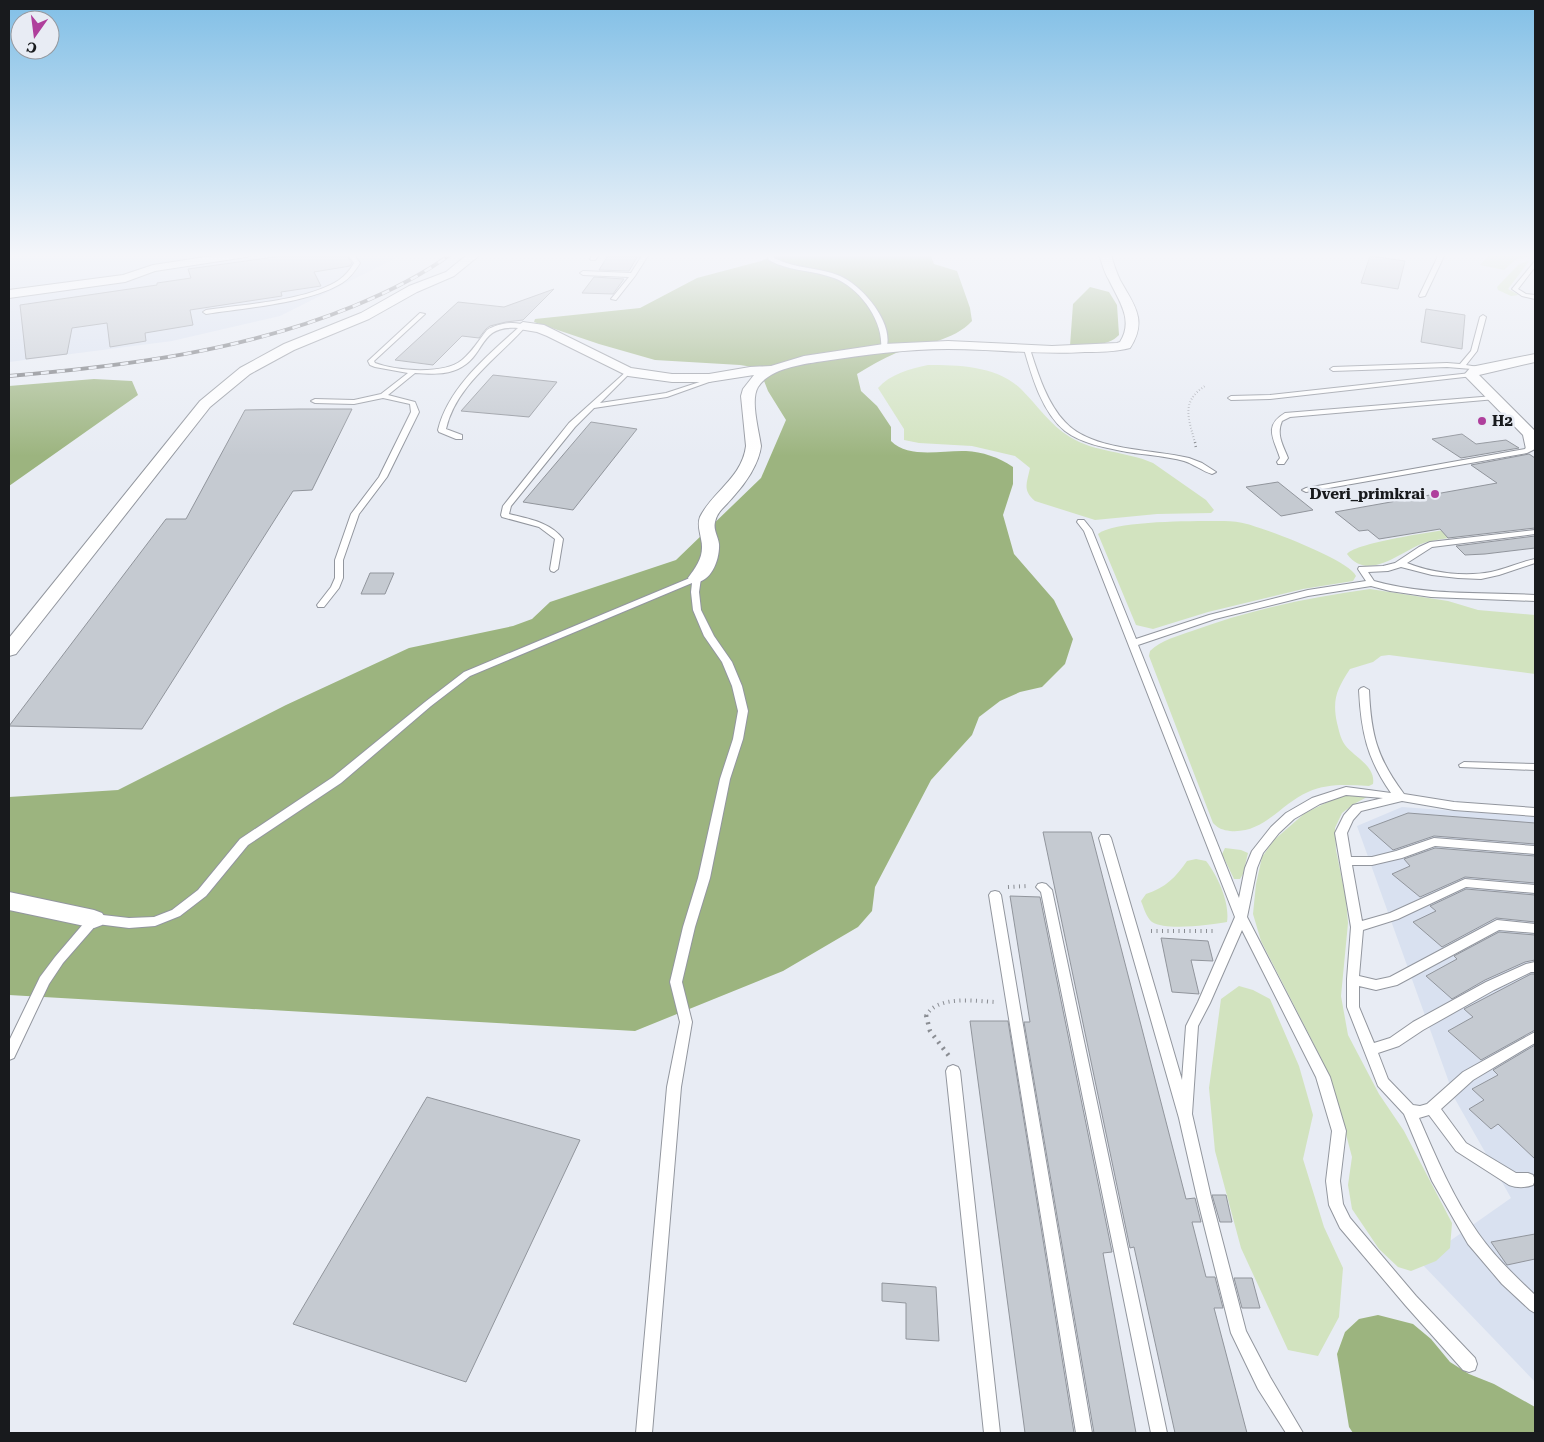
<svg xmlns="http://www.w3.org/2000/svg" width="1544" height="1442" font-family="'Roboto Serif',serif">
  <rect width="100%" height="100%" fill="#e8ecf4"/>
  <path fill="#d9e1f0" d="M 9,254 L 404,254 L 280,316 L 172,341 L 9,362 Z
    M 1402,807 L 1535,817 L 1535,1382 L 1420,1262 L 1511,1198 L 1455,1099 L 1357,826 Z"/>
  <path fill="#d2e3bf" d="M 1489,254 L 1535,254 L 1535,256 L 1516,259 L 1504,270 L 1480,265 Z
    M 1530,260 L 1508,289 L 1519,295 L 1511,296 L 1498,290 L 1497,287 L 1519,264 Z
    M 928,365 C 959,365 997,366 1021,389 C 1038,406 1049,424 1070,437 C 1096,453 1126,451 1153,463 L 1206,500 L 1214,510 L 1211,513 L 1157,514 L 1095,520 L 1035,501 C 1022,490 1027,483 1030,468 L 1015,456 L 972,446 L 919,443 L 904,440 L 904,429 L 878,388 C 890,374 910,369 928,365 Z
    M 1224,521 C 1232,521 1240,522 1247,524 C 1266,529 1349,560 1356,576 L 1353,581 L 1303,589 L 1208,612 L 1153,629 L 1136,625 L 1098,534 C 1115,520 1199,521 1224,521 Z
    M 1465,527 L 1477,534 C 1461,537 1443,538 1427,542 C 1404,548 1369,584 1347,554 C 1356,542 1445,530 1465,527 Z
    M 1370,589 L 1448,601 L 1478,610 L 1535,615 L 1535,674 L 1389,655 L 1381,656 L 1373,662 L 1350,669 C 1337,689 1332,699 1337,723 C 1339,730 1340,738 1345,745 C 1354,757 1376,766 1373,784 L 1369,786 C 1348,785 1328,783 1308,792 C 1280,804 1264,834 1230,831 C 1223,830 1219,829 1213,823 L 1149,656 L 1150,651 C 1161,640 1178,636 1192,631 C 1249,610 1310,597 1370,589 Z
    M 1344,794 L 1367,797 L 1354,804 L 1342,813 L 1335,828 L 1336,850 L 1346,899 L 1348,923 L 1341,996 L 1348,1035 L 1379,1094 L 1404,1131 L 1452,1223 L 1450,1248 L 1436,1261 L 1411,1271 L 1398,1267 L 1379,1249 L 1352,1209 L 1348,1185 L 1352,1157 L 1335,1093 L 1321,1058 L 1261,941 L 1253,914 L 1256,884 L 1262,857 L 1274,840 L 1305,813 Z
    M 1225,848 L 1241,850 L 1248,853 L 1243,874 L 1240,879 L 1234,879 L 1222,854 Z
    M 1196,859 L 1206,861 C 1218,876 1230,903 1227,922 C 1210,925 1166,931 1152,922 C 1146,917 1144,908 1141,901 L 1146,894 C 1165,888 1176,877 1187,861 Z
    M 1239,986 L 1253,990 L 1270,999 L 1299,1066 L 1313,1115 L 1303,1159 L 1324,1227 L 1343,1268 L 1339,1317 L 1318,1356 L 1288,1350 L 1241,1248 L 1215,1151 L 1209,1088 L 1221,999 Z"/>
  <path fill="#9cb47f" d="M 777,254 L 930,254 L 934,264 L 957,271 L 970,308 L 972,321 C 954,341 921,344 896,353 C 882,359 870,366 857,374 L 861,391 L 877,406 L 891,427 L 891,441 C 909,459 942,450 966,451 C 982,452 999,457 1013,467 L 1013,484 L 1003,515 L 1014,554 L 1054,600 L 1073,639 L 1065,664 L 1042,687 L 1020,692 L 1000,701 L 979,717 L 972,735 L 931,780 L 875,887 L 872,911 L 858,927 L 783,971 L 635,1031 L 9,995 L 9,797 L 118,790 L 286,705 L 409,648 L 513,626 L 532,619 L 550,602 L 676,560 L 761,478 L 786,420 L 768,391 L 759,368 L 740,365 L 655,360 L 599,344 L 534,322 L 535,319 L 640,308 L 697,278 L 761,261 Z
    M 1090,287 L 1109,292 L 1117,305 L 1119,335 C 1108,347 1085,345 1070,346 L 1073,304 Z
    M 94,379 L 132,381 L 138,395 L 9,486 L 9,386 Z
    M 1378,1315 L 1413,1324 L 1431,1339 L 1450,1362 L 1469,1374 L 1494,1384 L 1535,1407 L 1535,1433 L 1353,1433 L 1349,1427 L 1337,1354 L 1345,1332 L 1359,1319 Z"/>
  <path fill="#c5cad1" stroke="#91959c" d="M 296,254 L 345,254 L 352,263 L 350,266 L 314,272 L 321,286 L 281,292 L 282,296 L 190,310 L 193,325 L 145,333 L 146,341 L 110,347 L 107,323 L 72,328 L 67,354 L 26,359 L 20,305 L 157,285 L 157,283 L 191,278 L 188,269 Z
    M 609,254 L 639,254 L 629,271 L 599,270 Z
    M 1370,256 L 1405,261 L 1398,289 L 1361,283 Z
    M 594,277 L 624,279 L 613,294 L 582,293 Z
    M 554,289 L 523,320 L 506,322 L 490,326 L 486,329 L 479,338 L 462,336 L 433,365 L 395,360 L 458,302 L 504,307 Z
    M 1426,309 L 1465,315 L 1462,349 L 1421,342 Z
    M 493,375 L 557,382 L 529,417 L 461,411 Z
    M 299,409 L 352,409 L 312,490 L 293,491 L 142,729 L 9,726 L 166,519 L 186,519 L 245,410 Z
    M 591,422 L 637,429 L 573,510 L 523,502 Z
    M 1462,434 L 1476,444 L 1506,440 L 1519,448 L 1461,458 L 1432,439 Z
    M 1529,454 L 1535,458 L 1535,528 L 1448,538 L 1440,529 L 1379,539 L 1368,530 L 1359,531 L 1335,512 L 1497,483 L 1471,465 Z
    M 1278,482 L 1313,510 L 1281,516 L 1246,487 Z
    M 1535,536 L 1535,548 L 1485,554 L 1465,555 L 1456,546 Z
    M 370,573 L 394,573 L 385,594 L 361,594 Z
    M 1408,813 L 1535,823 L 1535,844 L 1434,836 L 1393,850 L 1368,828 Z
    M 1043,832 L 1091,832 L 1186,1199 L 1195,1198 L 1201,1222 L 1192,1222 L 1206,1277 L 1215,1277 L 1223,1308 L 1214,1308 L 1247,1433 L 1175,1433 L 1134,1247 L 1130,1248 Z
    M 1435,848 L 1535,856 L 1535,883 L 1465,877 L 1420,897 L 1392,874 L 1410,866 L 1404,859 Z
    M 1466,889 L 1535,895 L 1535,922 L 1496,918 L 1442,947 L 1413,922 L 1436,911 L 1430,906 Z
    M 1010,896 L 1040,897 L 1112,1252 L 1103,1253 L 1136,1433 L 1094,1433 L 1024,1022 L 1030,1022 Z
    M 1499,932 L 1535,935 L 1535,960 L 1525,962 L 1485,980 L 1452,999 L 1426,976 L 1457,959 L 1454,956 Z
    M 1161,938 L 1208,941 L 1213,961 L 1191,960 L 1199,994 L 1172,992 Z
    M 1531,974 L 1535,974 L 1535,1030 L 1481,1060 L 1448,1031 L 1473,1017 L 1464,1009 Z
    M 970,1021 L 1008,1021 L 1074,1433 L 1025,1433 Z
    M 1535,1045 L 1535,1159 L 1498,1124 L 1491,1129 L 1469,1109 L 1484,1100 L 1472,1089 L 1498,1075 L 1493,1070 Z
    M 427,1097 L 580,1140 L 466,1382 L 293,1324 Z
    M 1212,1195 L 1226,1195 L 1232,1222 L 1220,1222 Z
    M 1535,1234 L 1535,1259 L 1507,1265 L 1491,1242 Z
    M 1234,1278 L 1252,1278 L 1260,1308 L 1242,1308 Z
    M 882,1283 L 936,1287 L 939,1341 L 906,1339 L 906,1303 L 882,1301 Z"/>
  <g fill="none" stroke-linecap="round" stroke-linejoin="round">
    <g stroke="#92969e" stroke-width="2">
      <path id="lane" d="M 347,254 L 353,254 L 360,263 C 355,271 350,278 342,283 C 310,303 244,308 206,314 L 203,312 L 206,310 C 244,304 307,301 339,280 C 346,275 350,270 354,263 Z
        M 594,254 L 600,254 L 595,260 L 591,260 L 590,259 Z
        M 643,254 L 649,254 L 635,276 L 616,300 L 611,299 L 629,277 L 583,275 L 580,273 L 583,271 L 631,273 Z
        M 767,254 L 773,254 L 774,258 C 795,269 819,267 840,276 C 863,286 895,324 886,349 L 881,348 C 884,321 859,287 834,278 C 815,271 795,271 777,264 L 769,260 Z
        M 1439,254 L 1445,254 L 1425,296 L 1420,297 L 1419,296 Z
        M 1535,261 L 1535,267 L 1518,289 L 1526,294 L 1535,295 L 1535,299 L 1522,296 L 1512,289 Z
        M 420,313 L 425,314 L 374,361 L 375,363 C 396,371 444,375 462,360 C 472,352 479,340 487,330 C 497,324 515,320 526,326 C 498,358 456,385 446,429 L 462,435 L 462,439 L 456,439 L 439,432 L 438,430 C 448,388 487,356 518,328 C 477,325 487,356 458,369 C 445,375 429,374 415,373 L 388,395 L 415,402 L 419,412 L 387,477 L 359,514 L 343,560 L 343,578 L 339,588 L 324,607 L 318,607 L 317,605 L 331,587 L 335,578 L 335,560 L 351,514 L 379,477 L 411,412 L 410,404 L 383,398 L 354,404 L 315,403 L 311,401 L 315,399 L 354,400 L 381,394 L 408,373 L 375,367 L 370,365 L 368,361 Z
        M 1483,315 L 1486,317 L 1477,351 L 1466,365 L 1484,368 L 1484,370 L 1447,367 L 1333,371 L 1330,369 L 1333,367 L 1447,363 L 1460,364 L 1471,351 L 1480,317 Z
        M 1027,347 L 1030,349 C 1038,374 1047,403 1065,422 C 1091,451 1152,449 1189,458 L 1202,463 L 1216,472 L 1212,474 C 1202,471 1194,464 1184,461 C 1166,456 1146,455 1127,452 C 1107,448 1082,444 1065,431 C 1042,412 1032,377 1024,349 Z
        M 628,370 L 630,371 L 630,373 L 600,403 L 666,393 L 718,376 L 723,377 L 667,397 L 594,408 L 575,427 L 511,506 L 509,514 C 529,519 550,522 563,539 L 558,569 L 554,572 L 551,571 L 550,569 L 555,539 L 539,527 L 502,517 L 501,515 L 503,506 L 569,423 Z
        M 1471,373 L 1474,375 L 1473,376 L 1270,399 L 1231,400 L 1228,398 L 1231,396 L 1270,395 Z
        M 1494,396 L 1496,397 L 1496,399 L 1290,417 L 1282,421 C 1276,435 1283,445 1288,458 L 1284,464 L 1278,464 L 1277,462 L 1280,458 C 1274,439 1263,426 1285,413 Z
        M 1528,444 L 1534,444 L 1535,449 L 1527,453 L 1306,492 L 1302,490 L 1306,488 L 1525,449 Z
        M 1078,520 L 1084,520 L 1092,530 L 1136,639 L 1209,615 L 1308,590 L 1366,581 L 1358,569 L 1359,567 L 1383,566 L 1395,563 L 1419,547 L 1430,542 L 1535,530 L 1535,534 L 1432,547 L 1407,563 C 1431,573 1465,577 1491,572 C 1506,569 1520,562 1535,559 L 1535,563 L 1499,575 L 1481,579 L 1458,578 L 1432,575 L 1401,567 L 1388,571 L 1368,572 L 1374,581 C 1427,596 1481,592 1535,595 L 1535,601 L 1431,597 L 1390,591 L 1371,586 L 1308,596 L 1215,619 L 1138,645 L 1239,898 L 1245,868 L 1252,851 L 1271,827 L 1286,813 L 1312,798 L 1346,787 L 1391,793 C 1367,759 1361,731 1359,690 L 1361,688 L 1364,687 L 1369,690 C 1371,735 1377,758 1404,794 L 1454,802 L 1535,808 L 1535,816 L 1454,810 L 1402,801 L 1361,811 L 1353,820 L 1347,833 L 1351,857 L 1372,857 L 1396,851 L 1434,838 L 1535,846 L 1535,854 L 1435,846 L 1402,858 L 1372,865 L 1352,865 L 1362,921 L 1390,913 L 1465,879 L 1535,885 L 1535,893 L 1466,887 L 1398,919 L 1363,930 L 1359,976 L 1376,980 L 1390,977 L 1493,922 L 1497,920 L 1535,924 L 1535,933 L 1499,930 L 1397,985 L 1376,990 L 1359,986 L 1359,1007 L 1374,1043 L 1390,1038 L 1413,1022 L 1486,982 L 1526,964 L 1535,962 L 1535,972 L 1531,972 L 1494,990 L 1423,1030 L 1399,1046 L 1378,1053 L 1388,1079 L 1413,1105 L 1420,1106 L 1427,1104 L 1463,1072 L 1535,1032 L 1535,1043 L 1473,1080 L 1441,1109 L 1466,1143 L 1516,1173 L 1528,1173 L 1533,1175 L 1535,1180 L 1533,1185 C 1525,1188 1517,1188 1509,1185 L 1456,1151 L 1429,1115 L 1419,1118 C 1436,1157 1453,1198 1478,1233 C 1494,1256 1515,1276 1535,1295 L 1535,1313 L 1530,1310 L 1502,1284 L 1468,1244 L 1432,1181 L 1404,1114 L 1378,1086 L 1347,1007 L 1347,979 L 1351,927 L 1335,833 L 1344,815 L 1353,805 L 1383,798 L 1346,795 L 1320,804 L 1294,819 L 1279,833 L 1263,853 L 1257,868 L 1247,917 L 1330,1077 L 1346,1131 L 1340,1181 L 1343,1204 L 1350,1218 L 1416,1296 L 1475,1358 L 1477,1364 L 1475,1370 L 1469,1372 L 1463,1370 L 1406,1306 L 1340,1228 L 1329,1205 L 1326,1181 L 1332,1131 L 1316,1077 L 1242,930 L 1210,1003 L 1198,1026 L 1192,1114 L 1211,1197 L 1246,1331 L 1270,1377 L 1303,1433 L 1286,1433 L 1258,1389 L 1231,1333 L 1197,1197 L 1179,1118 L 1099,838 L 1101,835 L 1109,835 L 1111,838 L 1182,1080 L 1186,1026 L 1198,1002 L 1235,917 L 1084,531 L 1077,522 Z
        M 697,575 L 701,578 L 699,592 L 701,610 L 714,636 L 732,662 L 742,686 L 748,711 L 743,739 L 730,779 L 710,878 L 695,927 L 682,982 L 692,1022 L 681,1087 L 652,1433 L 636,1433 L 667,1087 L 680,1022 L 670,982 L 683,927 L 698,878 L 720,779 L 733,739 L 738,711 L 732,686 L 722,662 L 704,636 L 693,610 L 691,592 L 692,583 L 470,676 L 431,706 L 341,783 L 248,845 L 206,896 L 180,916 L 155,926 L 129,928 L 97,924 L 63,963 L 49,984 L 14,1058 L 9,1060 L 9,1041 L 40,977 L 55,957 L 90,916 L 94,914 L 129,918 L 154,917 L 172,910 L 198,890 L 240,839 L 333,777 L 425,702 L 464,672 Z
        M 1464,762 L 1535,764 L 1535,770 L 1460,767 L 1459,765 Z
        M 1042,883 L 1046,884 L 1052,890 L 1167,1433 L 1151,1433 L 1041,892 L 1036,887 L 1038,884 Z
        M 995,891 L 999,892 L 1001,895 L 1092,1433 L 1076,1433 L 989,895 L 991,892 Z
        M 953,1065 L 958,1067 L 960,1071 L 1000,1433 L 984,1433 L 946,1071 L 948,1067 Z"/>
    </g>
    <g stroke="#92969e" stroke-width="2">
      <path id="street" d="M 225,254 L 252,254 L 246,257 L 155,271 L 125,282 L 9,298 L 9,290 L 123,275 L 153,265 Z
        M 468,254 L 481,254 L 454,276 L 417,292 L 369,319 L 294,350 L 250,374 L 210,407 L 16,654 L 9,656 L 9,638 L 200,401 L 240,368 L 284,344 L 361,313 L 409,286 L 446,272 Z
        M 1099,254 L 1111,254 C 1113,263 1116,271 1120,280 C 1134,305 1148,320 1130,348 C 1115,352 1100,352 1085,352 C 1039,355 994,349 948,349 C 906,349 865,355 824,361 C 804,364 770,368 758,387 C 750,400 759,431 761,446 C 759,464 745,484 733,497 C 727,505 717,511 715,522 C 713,530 718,536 719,544 C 720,560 710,586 691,582 L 688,578 C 697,566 705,555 701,539 C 700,531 697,525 700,517 C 712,492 742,478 746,446 L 741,396 L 743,389 L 754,375 L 709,382 L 672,382 L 628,376 L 547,336 L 537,332 L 519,329 L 517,326 L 523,322 L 544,325 L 631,368 L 672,374 L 709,374 L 750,367 L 771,366 L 804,356 L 884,344 L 948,341 L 1052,346 L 1117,343 L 1120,342 C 1134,320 1119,301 1109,280 C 1104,272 1102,263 1099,254 Z
        M 1535,354 L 1535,362 L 1479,375 L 1535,431 L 1535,449 L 1526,449 L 1523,435 L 1464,375 L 1471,367 Z
        M 9,892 L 94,910 L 102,913 L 106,919 L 102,925 L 94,928 L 9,910 Z"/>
    </g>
    <path stroke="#8a8d93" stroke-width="2" stroke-dasharray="0.5 2.5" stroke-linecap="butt" d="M 1195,443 C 1189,419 1180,402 1205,386"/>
    <path stroke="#8a8d93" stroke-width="2.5" stroke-dasharray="1 3" stroke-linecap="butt" d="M 1195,442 L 1196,448"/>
    <path stroke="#8a8d93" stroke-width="4" stroke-dasharray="1 4.5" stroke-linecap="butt" d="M 1008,887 L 1027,886
      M 1151,931 L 1217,931
      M 926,1016 C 937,995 974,1001 995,1002"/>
    <path stroke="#8a8d93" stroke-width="4.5" stroke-dasharray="2 5.5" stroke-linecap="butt" d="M 926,1015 L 930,1031 L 949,1056"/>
    <use href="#lane" fill="#fff" fill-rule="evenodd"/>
    <use href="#street" fill="#fff" fill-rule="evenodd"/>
    <g stroke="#6e7075" stroke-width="4">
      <path id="rail" d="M 9,376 C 126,366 244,351 354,306 C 388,292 421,276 451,254"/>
    </g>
    <use href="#rail" stroke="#e8ecf4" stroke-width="2.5" stroke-dasharray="8" stroke-linecap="butt"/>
  </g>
  <linearGradient id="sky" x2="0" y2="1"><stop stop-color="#81bfe6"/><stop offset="0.56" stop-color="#f5f6fa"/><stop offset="1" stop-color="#f5f6fa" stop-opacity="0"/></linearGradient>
  <rect width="1544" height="456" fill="url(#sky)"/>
  <g fill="#af3f9c" stroke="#e8ecf4" stroke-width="2">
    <circle cx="1482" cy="421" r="5"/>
    <circle cx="1435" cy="494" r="5"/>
  </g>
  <g text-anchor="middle" stroke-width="5" stroke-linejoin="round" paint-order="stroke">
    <g font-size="15" font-weight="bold" fill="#181a1d" stroke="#e8ecf4" text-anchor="start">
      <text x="1492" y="426">H2</text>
      <text x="1425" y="499" text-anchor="end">Dveri_primkrai</text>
    </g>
  </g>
  <rect width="1544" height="1442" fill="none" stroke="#181a1d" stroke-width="20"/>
  <g transform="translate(35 35) rotate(194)"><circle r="24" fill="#e8ecf4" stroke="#95989e"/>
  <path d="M0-4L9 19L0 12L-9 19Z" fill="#af3f9c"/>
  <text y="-8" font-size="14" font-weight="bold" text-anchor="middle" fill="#181a1d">С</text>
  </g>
</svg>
